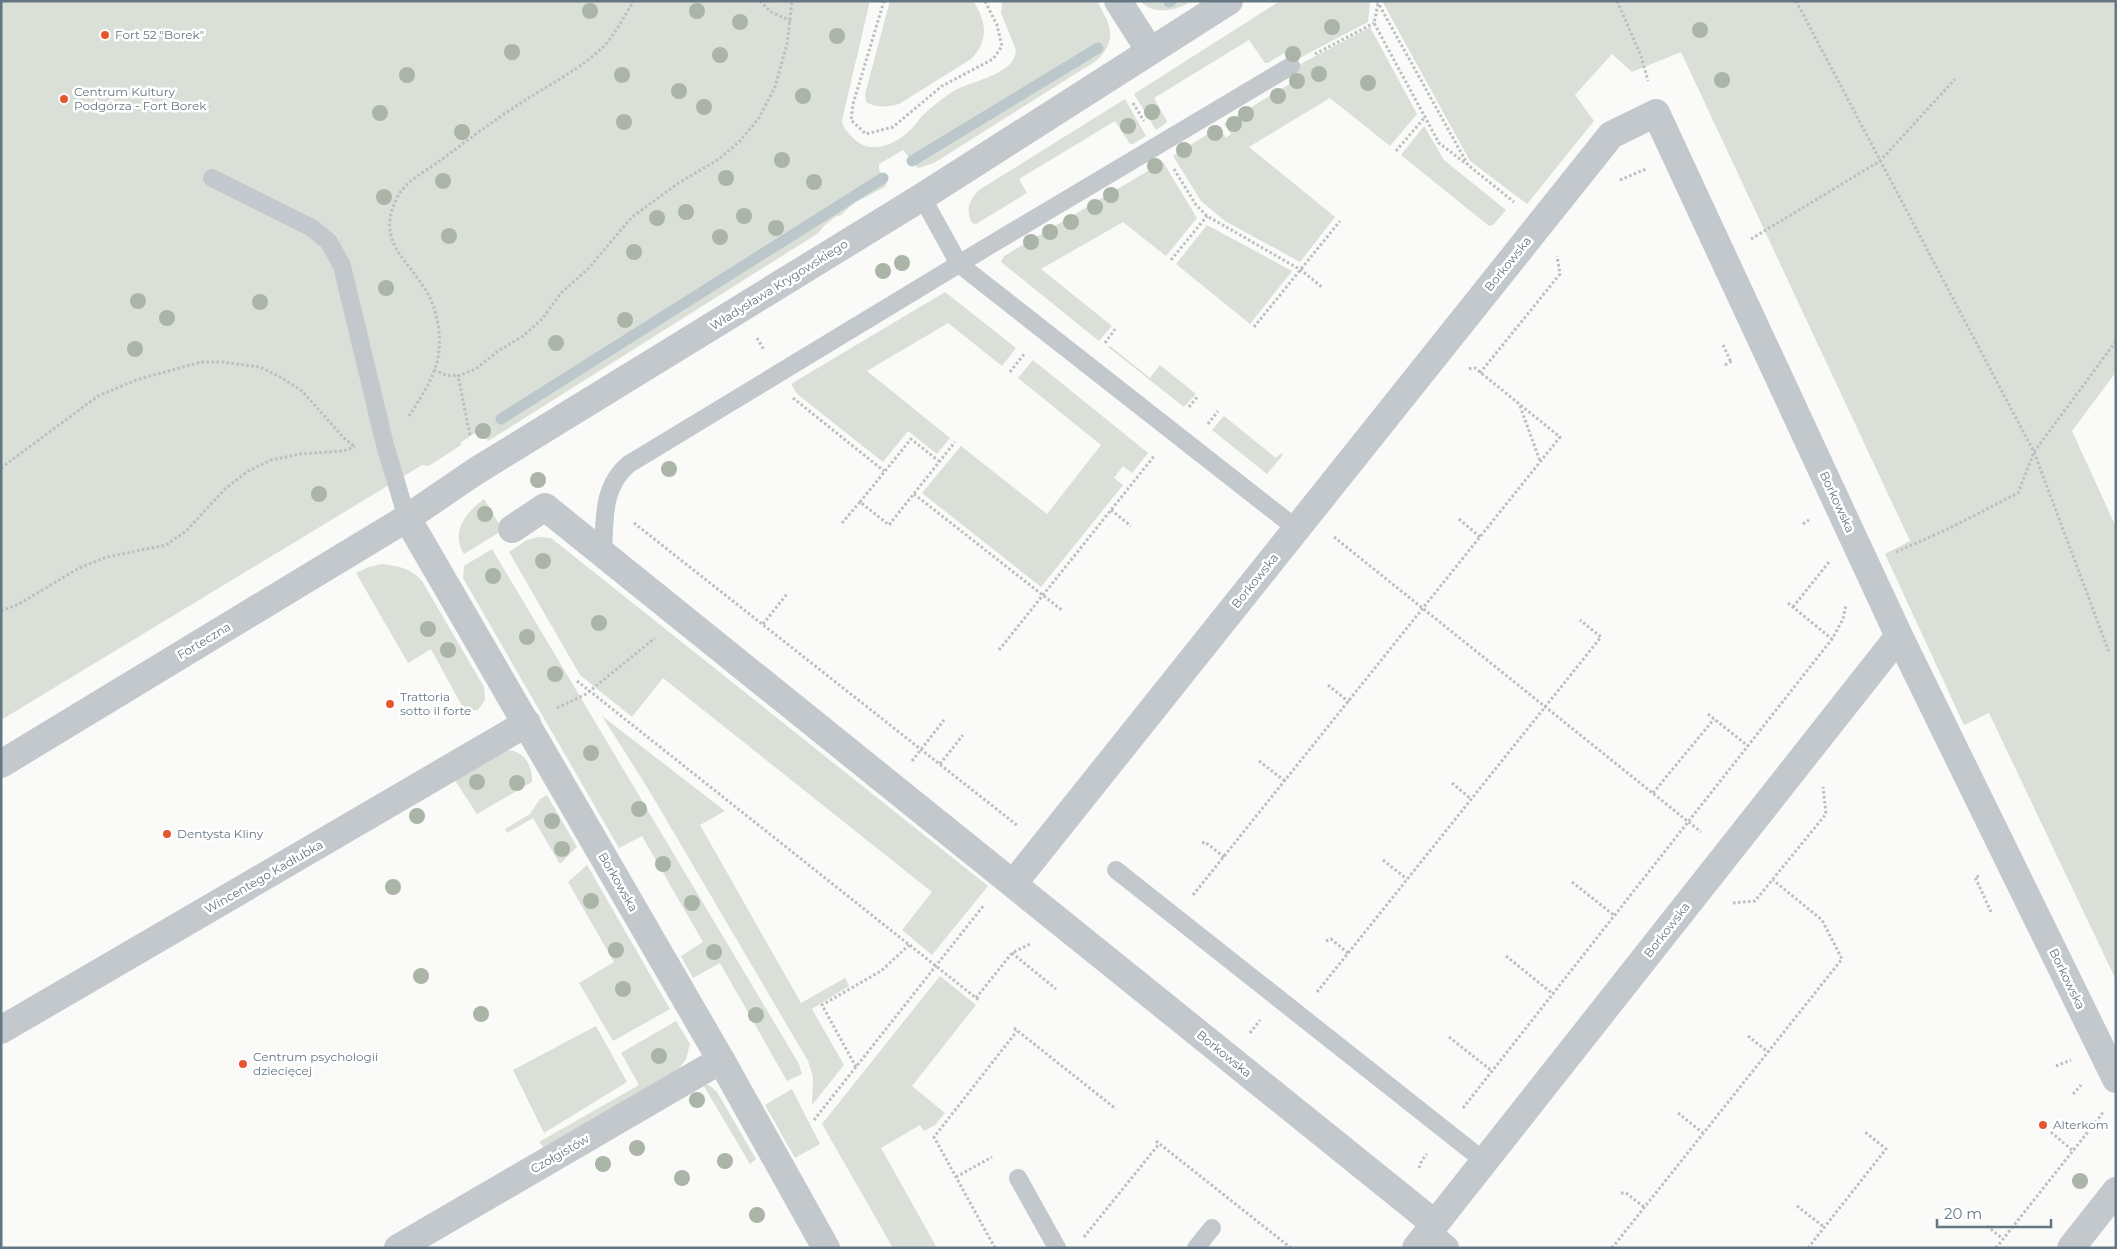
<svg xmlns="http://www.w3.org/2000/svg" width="2117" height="1249" font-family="Montserrat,sans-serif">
  <rect width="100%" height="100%" fill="#fafaf8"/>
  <path fill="#dadfd7" d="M 1,1 L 870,1 L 842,120 C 842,128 849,133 854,139 C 870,155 895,145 909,131 C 915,126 919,119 924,114 C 933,106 943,98 952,92 C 969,81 1016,75 1016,50 L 1001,13 L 1002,1 L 1097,1 C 1110,24 1119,40 1096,61 L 934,163 L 918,168 L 903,150 L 879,164 L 879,170 L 887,183 L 885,187 L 854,203 L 841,215 L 835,217 L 825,225 L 817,234 L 488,441 L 480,430 L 461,442 L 461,445 L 429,466 L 422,465 L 1,720 Z
    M 890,1 L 973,1 C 987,21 989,41 971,59 L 899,104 C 888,107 876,108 866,102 L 865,94 Z
    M 1140,1 L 1192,1 C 1176,11 1154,16 1140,1 Z
    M 1280,1 L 1368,1 L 1370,4 L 1368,22 L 1290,63 L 1284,53 L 1268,63 L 1265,63 L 1249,40 L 1154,98 L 1167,121 L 1165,124 L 1156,130 L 1134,94 Z
    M 1382,1 L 2116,1 L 2116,372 L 2072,431 L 2116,527 L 2116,980 L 1989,713 L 1964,725 L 1885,554 L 1910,541 L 1681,52 L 1632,72 L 1612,54 L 1575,95 L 1594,121 L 1527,204 L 1470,161 Z
    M 1370,27 L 1417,114 L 1390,146 L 1330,98 L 1249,147 L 1335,217 L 1300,262 L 1225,221 L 1201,201 L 1173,156 L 1219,127 L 1226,138 L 1231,134 L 1224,124 L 1299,78 L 1293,68 Z
    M 1125,99 L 1146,136 L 1133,144 L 1130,144 L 1115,121 L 1019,179 L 1027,193 L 976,224 L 972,223 C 965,209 969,201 979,190 Z
    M 1424,126 L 1444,160 L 1506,210 L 1493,225 L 1489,226 L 1401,155 Z
    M 1163,162 L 1197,218 L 1166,256 L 1123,222 L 1041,269 L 1112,326 L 1099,341 L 1001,262 L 1004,256 Z
    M 1207,225 L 1292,271 L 1250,324 L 1176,264 Z
    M 945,292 L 1016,348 L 1002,366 L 948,323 L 867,371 L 950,438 L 937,454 L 908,431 L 883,462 L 797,394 L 791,384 Z
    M 1110,346 L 1150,378 L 1160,365 L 1196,394 L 1184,407 L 1108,347 Z
    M 1033,360 L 1148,453 L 1132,473 L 1123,466 L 1114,478 L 1123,485 L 1041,587 L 922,493 L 961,446 L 1047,514 L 1101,445 L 1018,378 Z
    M 1224,416 L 1276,458 L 1281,453 L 1283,455 L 1267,474 L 1212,430 Z
    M 484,499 L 503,530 L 464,554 C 450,533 466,512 484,499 Z
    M 538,537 L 551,538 L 988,886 L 932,955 L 902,930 L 932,892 L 663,678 L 632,717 L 580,675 L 509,552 L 527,540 Z
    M 492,549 L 799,1064 L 802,1074 L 787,1081 L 720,963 L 693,978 L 681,956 L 703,942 L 642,836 L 619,848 L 463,578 L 464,566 Z
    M 382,564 C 398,566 411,568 422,581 L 484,687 L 485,700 L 478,710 L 469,711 L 462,706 L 431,649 L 408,663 L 356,573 L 369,567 Z
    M 602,716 L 725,811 L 700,825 L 801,1003 L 845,978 L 849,986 L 812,1009 L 844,1065 L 812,1105 L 813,1077 L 808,1061 L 647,787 Z
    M 509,750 C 525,752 533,767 532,782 L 477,814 L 452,776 L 503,751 Z
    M 547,795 L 577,847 L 560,864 L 533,818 L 507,833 L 505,829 L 530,814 L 540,799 Z
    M 587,865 L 670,1009 L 613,1041 L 579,983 L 614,962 L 568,882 Z
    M 940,976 L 976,1005 L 912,1086 L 945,1113 L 935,1125 L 924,1131 L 920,1125 L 881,1148 L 937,1248 L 893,1248 L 822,1124 Z
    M 676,1021 L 690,1044 L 686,1059 L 678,1070 L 545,1149 L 539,1142 L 639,1085 L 621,1053 Z
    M 596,1026 L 627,1082 L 544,1133 L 513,1070 Z
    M 702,1083 L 710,1086 L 717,1092 L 756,1159 L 750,1164 Z
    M 792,1089 L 820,1144 L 795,1158 L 765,1105 Z"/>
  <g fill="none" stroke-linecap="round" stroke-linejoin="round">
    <path stroke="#bbc7cb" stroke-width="11" d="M 1169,2 L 1171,1
      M 912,161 L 1098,48
      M 501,419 L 883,178"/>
    <path stroke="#bbbfc2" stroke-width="3" stroke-dasharray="2.5 2.5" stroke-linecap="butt" d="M 760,1 L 771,12 L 791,21
      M 884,1 L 853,104 L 851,120 L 866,134 L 893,127 L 942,86 L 993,59 L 1002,46 L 997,25 L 985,1
      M 1377,1 L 1468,165 L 1514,202
      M 1617,1 L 1641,56 L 1648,81
      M 1796,1 L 2034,452 L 2116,341
      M 1378,4 L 1374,23 L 1439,143 L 1465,163
      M 1315,54 L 1374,23
      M 1133,103 L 1144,121
      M 1396,151 L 1425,117
      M 1174,169 L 1196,205 L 1207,216 L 1301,270 L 1323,288
      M 1620,180 L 1646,169
      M 1751,239 L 1880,161 L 1955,79
      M 1171,260 L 1207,216
      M 1254,327 L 1340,221
      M 757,338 L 764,350
      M 1105,343 L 1115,329
      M 1723,345 L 1731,362
      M 1725,365 L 1732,361
      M 434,370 L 446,375 L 458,376
      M 1010,372 L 1025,353
      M 1480,373 L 1560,274 L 1557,256
      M 793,398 L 884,471
      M 1520,406 L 1540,461
      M 1189,407 L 1198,396
      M 409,416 C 421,397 437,374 439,351 C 441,334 437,311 429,296 C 410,260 373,242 398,196 C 406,181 427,170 441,160 C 468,140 495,119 524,101 C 550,84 580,69 602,48 C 615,35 624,16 634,1
      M 1208,424 L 1218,411
      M 470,435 L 458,376 L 476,369 L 498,351 L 523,336 L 542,319 L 561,293 L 587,270 L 632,217 L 677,184 L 719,159 L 739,142 L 759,118 L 775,87 L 787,44 L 792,1
      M 1,468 L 98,396 L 136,380 L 201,362 L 222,362 L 260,367 L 282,378 L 302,391 L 344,438 L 355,447
      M 914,494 L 1063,611
      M 860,502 L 911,439 L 940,462
      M 1111,510 L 1131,526
      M 1459,519 L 1480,537
      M 634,523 L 1018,826
      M 842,523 L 860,502 L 889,525 L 955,442
      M 1803,524 L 1809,520
      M 1334,537 L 1701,832
      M 1896,552 L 1950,528 L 2018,493 L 2034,452 L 2109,652
      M 1788,603 L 1832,639
      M 1793,607 L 1829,562
      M 1,611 L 19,604 L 79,568 L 107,557 L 166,545 L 186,531 L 225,489 L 248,471 L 271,460 L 300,454 L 342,451 L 355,447
      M 763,624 L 787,594
      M 999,650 L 1155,455
      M 577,681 L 980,1001
      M 1328,685 L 1349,702
      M 557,708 L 586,694 L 655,638
      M 1708,714 L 1748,746
      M 912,761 L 944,720
      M 1259,761 L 1285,781
      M 940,764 L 963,735
      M 1452,783 L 1471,799
      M 1653,793 L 1714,719
      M 1202,843 L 1205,842 L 1224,857
      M 1383,860 L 1407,879
      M 1979,876 L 1975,877 L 1992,914
      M 1572,882 L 1615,916
      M 1193,895 L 1560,437 L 1475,368 L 1467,369
      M 1733,903 L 1755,901 L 1826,814 L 1823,787
      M 1326,941 L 1331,939 L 1348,953
      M 1012,953 L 1056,989
      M 1506,956 L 1553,994
      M 1317,992 L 1601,637 L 1580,620
      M 976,998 L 1012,953 L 1032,943
      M 1014,1028 L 1116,1109
      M 1250,1033 L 1260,1020
      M 1748,1036 L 1768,1052
      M 1449,1037 L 1492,1071
      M 2056,1066 L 2071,1060
      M 856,1067 L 822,1005 L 881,971 L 909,945
      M 2073,1094 L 2081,1085
      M 1463,1108 L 1832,639 L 1843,619 L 1846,605
      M 1678,1113 L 1703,1133
      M 814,1120 L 984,905
      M 2051,1132 L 2073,1151
      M 1156,1141 L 1291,1248
      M 1419,1168 L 1422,1160 L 1427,1154
      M 956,1177 L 992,1157
      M 1621,1193 L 1626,1193 L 1644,1207
      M 1797,1206 L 1824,1227
      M 1987,1226 L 2003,1239
      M 1084,1237 L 1159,1144
      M 995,1248 L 934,1137 L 1017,1031
      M 1612,1248 L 1842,959 L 1822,920 L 1773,880
      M 1808,1248 L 1886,1149 L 1865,1132
      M 1996,1248 L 2102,1114 L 2101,1110"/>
    <path stroke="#c3c8cc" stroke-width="18" d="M 212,178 L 312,228 L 329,242 L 342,266 L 385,445 L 407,518
      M 922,197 L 959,264 L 1297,529
      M 603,554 C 605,521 601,487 629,464 L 982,250 L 1291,66
      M 1116,870 L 1484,1161
      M 1018,1178 L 1057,1248
      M 1196,1248 L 1212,1228"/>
    <path stroke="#c3c8cc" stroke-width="28" d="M 1118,1 L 1150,51
      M 407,518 L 476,471 L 922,197 L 1229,1
      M 512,529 L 545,507 L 1435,1224
      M 1013,884 L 1611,135 L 1656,113 L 1899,636 L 2116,1079
      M 1,1030 L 527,723
      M 1427,1234 L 1445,1248
      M 398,1248 L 721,1060
      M 1416,1248 L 1899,636
      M 2071,1248 L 2116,1191"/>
    <path stroke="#c3c8cc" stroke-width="28" d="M 1,764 L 407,518 L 721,1060 L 826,1248"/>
  </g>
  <g fill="#aab4a7">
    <circle cx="590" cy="11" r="8"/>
    <circle cx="697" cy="11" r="8"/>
    <circle cx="740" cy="22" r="8"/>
    <circle cx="1332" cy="27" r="8"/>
    <circle cx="1700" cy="30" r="8"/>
    <circle cx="837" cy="36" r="8"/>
    <circle cx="512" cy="52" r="8"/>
    <circle cx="1293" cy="54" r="8"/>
    <circle cx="720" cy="55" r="8"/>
    <circle cx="1319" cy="74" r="8"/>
    <circle cx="407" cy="75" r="8"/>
    <circle cx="622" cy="75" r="8"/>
    <circle cx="1722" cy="80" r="8"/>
    <circle cx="1297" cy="81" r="8"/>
    <circle cx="1368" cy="83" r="8"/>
    <circle cx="679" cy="91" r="8"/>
    <circle cx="803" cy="96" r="8"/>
    <circle cx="1278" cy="96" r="8"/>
    <circle cx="704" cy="107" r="8"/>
    <circle cx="1152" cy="112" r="8"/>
    <circle cx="380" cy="113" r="8"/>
    <circle cx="1246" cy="114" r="8"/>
    <circle cx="624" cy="122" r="8"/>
    <circle cx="1234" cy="124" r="8"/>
    <circle cx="1128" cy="126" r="8"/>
    <circle cx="462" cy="132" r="8"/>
    <circle cx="1215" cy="133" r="8"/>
    <circle cx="1184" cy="150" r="8"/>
    <circle cx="782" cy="160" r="8"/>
    <circle cx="1155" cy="166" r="8"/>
    <circle cx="726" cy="178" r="8"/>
    <circle cx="443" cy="181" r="8"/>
    <circle cx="814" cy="182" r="8"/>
    <circle cx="1111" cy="195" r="8"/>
    <circle cx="384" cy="197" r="8"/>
    <circle cx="1095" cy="207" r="8"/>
    <circle cx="686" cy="212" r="8"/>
    <circle cx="744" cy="216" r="8"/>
    <circle cx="657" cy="218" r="8"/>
    <circle cx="1071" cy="222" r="8"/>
    <circle cx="776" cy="228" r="8"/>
    <circle cx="1050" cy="232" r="8"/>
    <circle cx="449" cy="236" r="8"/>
    <circle cx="720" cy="237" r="8"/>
    <circle cx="1031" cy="242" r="8"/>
    <circle cx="634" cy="252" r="8"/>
    <circle cx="902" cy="263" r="8"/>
    <circle cx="883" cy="271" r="8"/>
    <circle cx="386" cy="288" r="8"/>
    <circle cx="138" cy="301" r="8"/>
    <circle cx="260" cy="302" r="8"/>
    <circle cx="167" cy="318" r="8"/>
    <circle cx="625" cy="320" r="8"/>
    <circle cx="556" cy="343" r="8"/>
    <circle cx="135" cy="349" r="8"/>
    <circle cx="483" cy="431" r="8"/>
    <circle cx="669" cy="469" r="8"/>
    <circle cx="538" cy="480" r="8"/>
    <circle cx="319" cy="494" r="8"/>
    <circle cx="485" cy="514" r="8"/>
    <circle cx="543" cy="561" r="8"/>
    <circle cx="493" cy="576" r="8"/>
    <circle cx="599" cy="623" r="8"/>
    <circle cx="428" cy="629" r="8"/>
    <circle cx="527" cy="637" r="8"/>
    <circle cx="448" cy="650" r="8"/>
    <circle cx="555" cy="674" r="8"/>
    <circle cx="591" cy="753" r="8"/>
    <circle cx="477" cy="782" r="8"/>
    <circle cx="517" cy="783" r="8"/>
    <circle cx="639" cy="809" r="8"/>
    <circle cx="417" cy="816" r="8"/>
    <circle cx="552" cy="821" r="8"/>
    <circle cx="562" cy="849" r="8"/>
    <circle cx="663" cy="864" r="8"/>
    <circle cx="393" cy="887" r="8"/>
    <circle cx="591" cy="901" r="8"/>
    <circle cx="692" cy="903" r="8"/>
    <circle cx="616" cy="950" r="8"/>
    <circle cx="714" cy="952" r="8"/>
    <circle cx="421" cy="976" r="8"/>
    <circle cx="623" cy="989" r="8"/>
    <circle cx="481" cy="1014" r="8"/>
    <circle cx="756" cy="1015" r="8"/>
    <circle cx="659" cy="1056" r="8"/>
    <circle cx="697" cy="1100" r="8"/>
    <circle cx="637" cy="1148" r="8"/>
    <circle cx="725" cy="1161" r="8"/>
    <circle cx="603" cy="1164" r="8"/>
    <circle cx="682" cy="1178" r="8"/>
    <circle cx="2080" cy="1181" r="8"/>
    <circle cx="757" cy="1215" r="8"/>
  </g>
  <g fill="#e4572e" stroke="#fff" stroke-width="2">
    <circle cx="105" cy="35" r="5"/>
    <circle cx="64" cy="99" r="5"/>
    <circle cx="390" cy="704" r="5"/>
    <circle cx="167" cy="834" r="5"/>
    <circle cx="243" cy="1064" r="5"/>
    <circle cx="2043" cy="1125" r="5"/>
  </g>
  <g text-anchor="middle" stroke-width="5" stroke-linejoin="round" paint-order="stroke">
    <g font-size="12" fill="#657683" stroke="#fff" text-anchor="start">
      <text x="115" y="39">Fort 52 "Borek"</text>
      <text x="74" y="96">Centrum Kultury<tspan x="74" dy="14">Podgórza - Fort Borek</tspan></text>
      <text x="400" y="701">Trattoria<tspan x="400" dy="14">sotto il forte</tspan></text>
      <text x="177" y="838">Dentysta Kliny</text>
      <text x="253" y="1061">Centrum psychologii<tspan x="253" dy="14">dziecięcej</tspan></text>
      <text x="2053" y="1129">Alterkom</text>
    </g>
    <g font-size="12" fill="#657683" stroke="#fff">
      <text transform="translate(1508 264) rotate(-51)" y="4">Borkowska</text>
      <text transform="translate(779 285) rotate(-32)" y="4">Władysława Krygowskiego</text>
      <text transform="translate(1837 502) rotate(65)" y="4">Borkowska</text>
      <text transform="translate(1255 581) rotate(-51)" y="4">Borkowska</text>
      <text transform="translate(204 641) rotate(-31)" y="4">Forteczna</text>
      <text transform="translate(264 877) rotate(-30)" y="4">Wincentego Kadłubka</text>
      <text transform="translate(618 882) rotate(60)" y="4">Borkowska</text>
      <text transform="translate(1667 930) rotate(-52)" y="4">Borkowska</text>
      <text transform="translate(2067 979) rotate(64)" y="4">Borkowska</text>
      <text transform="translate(1224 1054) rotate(39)" y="4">Borkowska</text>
      <text transform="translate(560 1154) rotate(-30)" y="4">Czołgistów</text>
    </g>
  </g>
  <rect width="2117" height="1249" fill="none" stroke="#657683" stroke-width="5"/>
  <path d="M1937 1219v8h114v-8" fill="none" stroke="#657683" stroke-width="2.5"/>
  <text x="1944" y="1219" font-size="15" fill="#657683" stroke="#ffffff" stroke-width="4" paint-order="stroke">20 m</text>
</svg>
